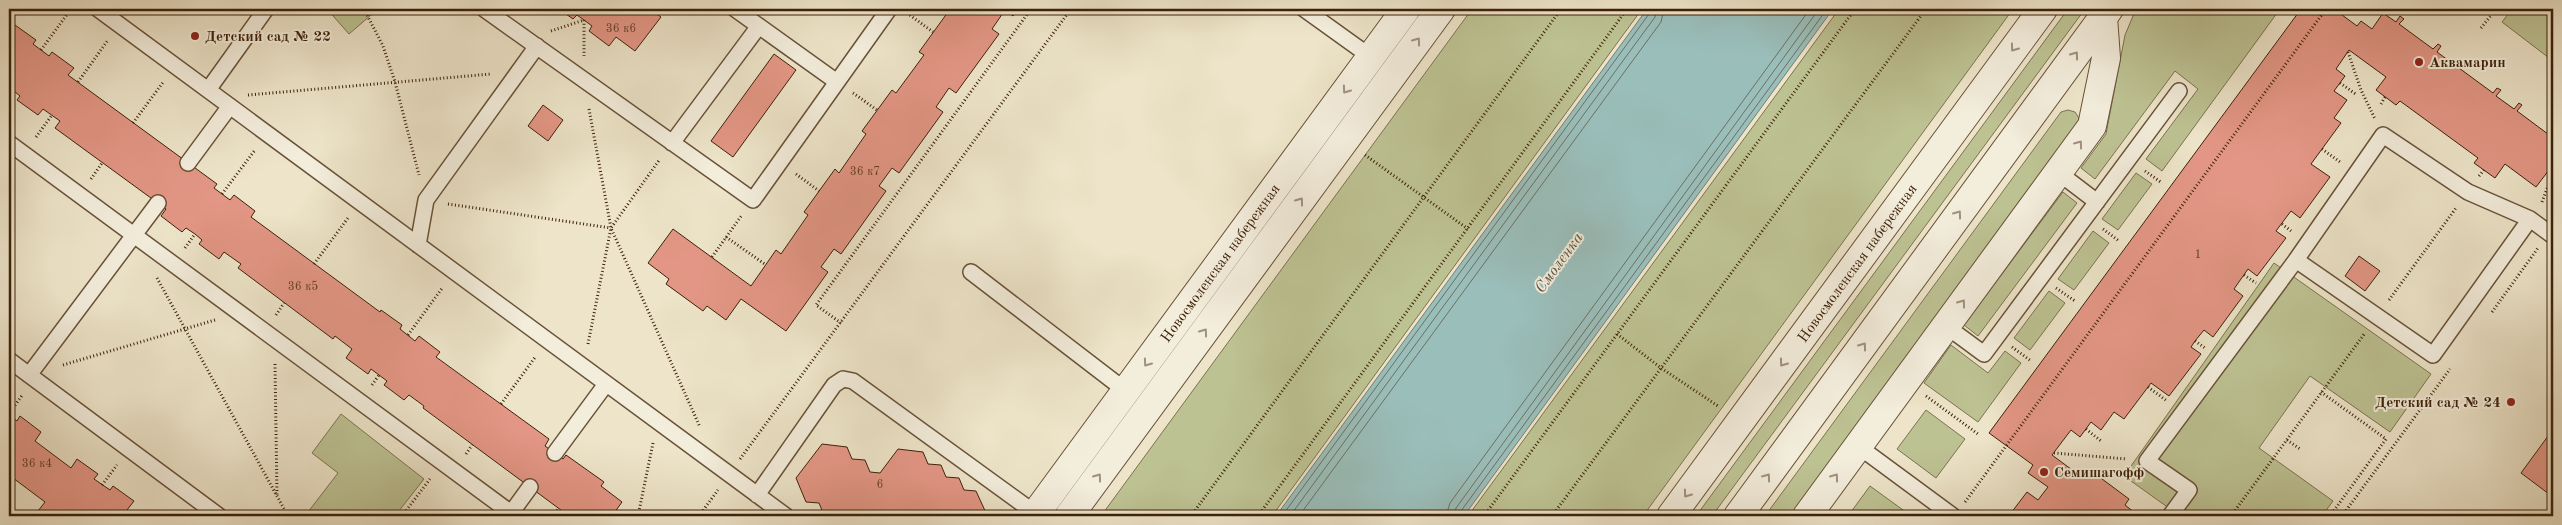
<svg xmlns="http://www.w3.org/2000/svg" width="2562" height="525" font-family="'Old Standard TT',serif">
  <rect width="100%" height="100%" fill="#ede4c9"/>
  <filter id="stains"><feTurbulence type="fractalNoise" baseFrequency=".004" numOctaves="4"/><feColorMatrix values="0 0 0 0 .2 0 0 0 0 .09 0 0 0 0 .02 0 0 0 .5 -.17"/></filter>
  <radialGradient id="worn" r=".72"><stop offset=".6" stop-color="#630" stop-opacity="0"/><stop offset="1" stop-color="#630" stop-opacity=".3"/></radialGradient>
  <path fill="#bdc293" stroke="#7d724e" d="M 327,9 L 378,9 L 349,34 Z
    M 1472,9 L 1642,9 L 1272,516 L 1101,516 Z
    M 1839,9 L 2013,9 L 1643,516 L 1468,516 Z
    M 2068,9 L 2085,9 L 1712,516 L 1696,516 Z
    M 2136,9 L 2280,9 L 2162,171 L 2146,159 L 2198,89 L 2175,71 L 2095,179 L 2081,168 L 2106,134 L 2125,35 Z
    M 2512,9 L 2553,9 L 2553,61 L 2502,22 Z
    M 2068,110 L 2075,112 L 2079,118 L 2078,124 L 1790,516 L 1765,516 L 2061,112 Z
    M 2136,173 L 2152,184 L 2118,230 L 2102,219 Z
    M 2063,192 L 2077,203 L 1978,336 L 1964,325 Z
    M 2093,231 L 2109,243 L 2074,290 L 2058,279 Z
    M 2274,263 L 2431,374 L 2390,432 L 2310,376 L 2259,448 L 2333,501 L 2322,516 L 2180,516 L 2124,476 Z
    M 2049,291 L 2065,303 L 2030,350 L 2014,338 Z
    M 1951,345 L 1988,373 L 2005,351 L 2021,363 L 1978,422 L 1924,383 Z
    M 1926,410 L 1965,439 L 1936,478 L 1897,449 Z
    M 341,414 L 424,479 L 395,516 L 313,516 L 308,512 L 338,473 L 312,453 Z
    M 1870,486 L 1910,515 L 1909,516 L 1848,516 Z"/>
  <path fill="#9abeba" stroke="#757f73" d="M 1647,9 L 1833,9 L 1464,516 L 1276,516 Z"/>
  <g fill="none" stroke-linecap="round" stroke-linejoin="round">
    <path stroke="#6c7061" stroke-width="1" d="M 1282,516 L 1649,14 L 1651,9
      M 1290,516 L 1655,17 L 1657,9
      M 1299,516 L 1661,22 L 1664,9
      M 1446,516 L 1450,503 L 1810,9
      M 1454,516 L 1456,508 L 1819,9
      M 1460,516 L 1461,511 L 1827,9"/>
  </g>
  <path fill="#e39685" stroke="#3d2108" d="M 559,9 L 650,9 L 661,17 L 635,51 L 616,37 L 609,46 L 589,31 L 592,26 L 584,20 L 577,15 L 573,19 Z
    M 957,9 L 1017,9 L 1013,16 L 1005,10 L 992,29 L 999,34 L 956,93 L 949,88 L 936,107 L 943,112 L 899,173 L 892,168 L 879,186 L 886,191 L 841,254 L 834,249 L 821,267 L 828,272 L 786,331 L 741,299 L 726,320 L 707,306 L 703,311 L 666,284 L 669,279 L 648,263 L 673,229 L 751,286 L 776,250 L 781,254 L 808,215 L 804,212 L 835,169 L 839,173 L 866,134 L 862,131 L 892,90 L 896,93 L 924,55 L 919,52 L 948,12 L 952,15 Z
    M 2301,9 L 2334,9 L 2357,26 L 2361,21 L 2372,29 L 2383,13 L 2396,22 L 2400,16 L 2404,19 L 2399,24 L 2433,49 L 2438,44 L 2441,46 L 2437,52 L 2456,66 L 2460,60 L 2463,62 L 2459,68 L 2493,93 L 2497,88 L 2501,90 L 2496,96 L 2514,109 L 2519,103 L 2522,105 L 2517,111 L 2552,137 L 2553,135 L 2553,173 L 2549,170 L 2536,187 L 2505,164 L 2495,178 L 2474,163 L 2478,158 L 2400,101 L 2396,105 L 2376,90 L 2386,77 L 2349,50 L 2336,69 L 2345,76 L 2334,91 L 2347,100 L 2334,118 L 2341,123 L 2311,164 L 2330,177 L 2300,218 L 2291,211 L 2276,231 L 2286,238 L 2257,276 L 2248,269 L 2234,289 L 2243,296 L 2213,337 L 2204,330 L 2195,341 L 2191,347 L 2201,354 L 2169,396 L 2151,383 L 2124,419 L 2114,412 L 2101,430 L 2091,422 L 2080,437 L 2071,430 L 2052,455 L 2083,478 L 2090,470 L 2129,499 L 2125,505 L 2135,513 L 2132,516 L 2016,516 L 2011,513 L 2027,492 L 2038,500 L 2048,487 L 2028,473 L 2033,465 L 1989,433 Z
    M 9,25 L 12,28 L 15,25 L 36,40 L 33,44 L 49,56 L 52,52 L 74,68 L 68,75 L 217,184 L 214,188 L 230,200 L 234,195 L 255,211 L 251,217 L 380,312 L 381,310 L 402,325 L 400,329 L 415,341 L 419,336 L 440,352 L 436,357 L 549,439 L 545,446 L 563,459 L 566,455 L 604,482 L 601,486 L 622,502 L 612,516 L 569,516 L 423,408 L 424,406 L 409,395 L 404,400 L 384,385 L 387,381 L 371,369 L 368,374 L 346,358 L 352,349 L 335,336 L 333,339 L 238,268 L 241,264 L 224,252 L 219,259 L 199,244 L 202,240 L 195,234 L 186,228 L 182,232 L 161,216 L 166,209 L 55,128 L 60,121 L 43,109 L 38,115 L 17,100 L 20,96 L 9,87 Z
    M 774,54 L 796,70 L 733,157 L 711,141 Z
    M 543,105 L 563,120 L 548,141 L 528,126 Z
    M 2359,256 L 2380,271 L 2365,291 L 2345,276 Z
    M 9,415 L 17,421 L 20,416 L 41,432 L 35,441 L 71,468 L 77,459 L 98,474 L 94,479 L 110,490 L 113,486 L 134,501 L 127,510 L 135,516 L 45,516 L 38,511 L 45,502 L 9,475 Z
    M 2551,432 L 2553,434 L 2553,497 L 2521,473 Z
    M 822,444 L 847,447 L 852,459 L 865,460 L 870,472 L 880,473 L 898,449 L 923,452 L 928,464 L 941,465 L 946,477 L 959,478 L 964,490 L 976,491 L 987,515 L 824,515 L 819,503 L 806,502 L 796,478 Z"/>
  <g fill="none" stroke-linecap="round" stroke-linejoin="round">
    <g stroke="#695238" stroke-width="18">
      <path id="service" d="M 98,9 L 786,516
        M 484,9 L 753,200 L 889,9
        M 735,9 L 837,82
        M 1304,9 L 1375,60
        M 208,90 L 266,9
        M 9,143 L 511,513
        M 672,143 L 759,26
        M 188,163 L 230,106
        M 2059,173 L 2097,202
        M 418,245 L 426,200 L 537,46
        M 2296,260 L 2433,355 L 2530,219
        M 971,272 L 1126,391
        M 1946,326 L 1984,354 L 2179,91
        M 9,360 L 219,516
        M 29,375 L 158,203
        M 1858,446 L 1953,516
        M 555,453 L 606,384
        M 757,495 L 834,385 L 843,379 L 853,381 L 1039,516
        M 509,516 L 530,487
        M 2170,516 L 2189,490 L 2147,461 L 2296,260 L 2383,135 L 2468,192 L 2530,219 L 2553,236"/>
    </g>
    <g stroke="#695238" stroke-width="30">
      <path id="minor" d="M 1807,516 L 2092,126 L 2106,58 L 2103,17"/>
    </g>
    <g stroke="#695238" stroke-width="30">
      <path id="tertiary" d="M 1034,516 L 1406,9
        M 1069,516 L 1441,9
        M 1671,516 L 2043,9
        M 1738,516 L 2109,9"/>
    </g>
    <path stroke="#3d2108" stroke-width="3" stroke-dasharray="1 2.5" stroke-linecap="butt" d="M 364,9 L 383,46 L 395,82 L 419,175
      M 777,9 L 789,14 L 813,9
      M 907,13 L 933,32
      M 2481,28 L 2496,9
      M 551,31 L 584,20 L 584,56
      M 41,50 L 71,9
      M 2348,52 L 2361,90 L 2375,119
      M 78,82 L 108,40
      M 2340,83 L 2357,95
      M 853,93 L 877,110
      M 248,95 L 491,74
      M 9,96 L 13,90
      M 2381,104 L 2385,97
      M 589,109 L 611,228 L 700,427
      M 133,123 L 164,81
      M 36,137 L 52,115
      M 2322,149 L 2340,162
      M 1365,155 L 1468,229
      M 2145,171 L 2162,183
      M 796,174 L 819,191
      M 2479,176 L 2484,170
      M 91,179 L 102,163
      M 222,194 L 255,150
      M 2542,202 L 2553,173
      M 448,204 L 611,228
      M 2282,224 L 2291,231
      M 2103,229 L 2119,241
      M 726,237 L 766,265
      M 185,248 L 195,234
      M 712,257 L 742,215
      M 314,264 L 348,218
      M 2244,275 L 2256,283
      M 157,278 L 288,516
      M 2056,288 L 2075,301
      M 2389,300 L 2456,208
      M 2492,312 L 2538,248
      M 276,315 L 284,303
      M 841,323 L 816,305 L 1031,9
      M 1617,334 L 1661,368 L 1718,406
      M 408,335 L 443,287
      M 2195,341 L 2205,348
      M 588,344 L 611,228 L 660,159
      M 2012,347 L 2031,361
      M 275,364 L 277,496
      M 63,365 L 215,320
      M 372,385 L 379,375
      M 2148,387 L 2167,401
      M 2321,392 L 2386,439 L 2330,516
      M 1926,396 L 1978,434
      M 501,404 L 536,356
      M 9,414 L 23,394
      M 2086,429 L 2101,441
      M 2287,440 L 2300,449
      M 2054,453 L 2127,459
      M 466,454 L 472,445
      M 740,459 L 1071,9
      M 102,485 L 117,465
      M 1965,502 L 2326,9
      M 402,516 L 430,479
      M 553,516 L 559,508
      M 638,516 L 653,443
      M 699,516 L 718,490
      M 1191,516 L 1561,9
      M 1258,516 L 1627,9
      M 1484,516 L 1855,9
      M 1552,516 L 1926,9
      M 2231,516 L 2365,333
      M 2342,516 L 2450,369"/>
    <use href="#service" stroke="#f3eddc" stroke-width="15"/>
    <use href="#minor" stroke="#f3eddc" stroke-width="28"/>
    <use href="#tertiary" stroke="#f3eddc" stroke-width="28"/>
  </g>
  <defs><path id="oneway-chevron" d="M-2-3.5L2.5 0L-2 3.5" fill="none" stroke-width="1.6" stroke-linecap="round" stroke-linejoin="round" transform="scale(1.25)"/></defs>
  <g stroke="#a1917d">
    <use href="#oneway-chevron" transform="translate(1417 41) rotate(-54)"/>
    <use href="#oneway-chevron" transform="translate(2014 48) rotate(126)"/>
    <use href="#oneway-chevron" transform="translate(2075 55) rotate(-54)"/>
    <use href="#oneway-chevron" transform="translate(1346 90) rotate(126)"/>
    <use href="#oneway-chevron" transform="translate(2079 144) rotate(-54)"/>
    <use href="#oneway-chevron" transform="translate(1300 201) rotate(-54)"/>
    <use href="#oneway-chevron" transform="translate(1958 214) rotate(-54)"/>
    <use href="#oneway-chevron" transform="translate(1962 303) rotate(-54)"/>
    <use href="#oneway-chevron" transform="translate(1204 332) rotate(-54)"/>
    <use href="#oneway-chevron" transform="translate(1863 346) rotate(-54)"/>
    <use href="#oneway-chevron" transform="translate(1147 363) rotate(126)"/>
    <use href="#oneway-chevron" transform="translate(1783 363) rotate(126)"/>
    <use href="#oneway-chevron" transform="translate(1098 477) rotate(-54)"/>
    <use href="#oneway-chevron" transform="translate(1767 477) rotate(-54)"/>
    <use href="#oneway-chevron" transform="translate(1835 477) rotate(-54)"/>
    <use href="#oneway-chevron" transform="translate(1687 494) rotate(126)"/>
  </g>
  <g fill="#8f2418" stroke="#f3eddc" stroke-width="2">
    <circle cx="195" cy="36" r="5"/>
    <circle cx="2419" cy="62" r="5"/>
    <circle cx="2511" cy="402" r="5"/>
    <circle cx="2044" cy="472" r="5"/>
  </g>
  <g text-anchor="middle" stroke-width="4" stroke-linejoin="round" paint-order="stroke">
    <g font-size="12" fill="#663e27">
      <text x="621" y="32">36 к6</text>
      <text x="865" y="175">36 к7</text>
      <text x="2198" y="258">1</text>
      <text x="303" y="290">36 к5</text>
      <text x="37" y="467">36 к4</text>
      <text x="880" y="488">6</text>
    </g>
    <g font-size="15" font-weight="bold" fill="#3d2108" stroke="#f3eddc" text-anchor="start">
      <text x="205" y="41">Детский сад № 22</text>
      <text x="2429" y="67">Аквамарин</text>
      <text x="2501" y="407" text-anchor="end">Детский сад № 24</text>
      <text x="2054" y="477">Семишагофф</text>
    </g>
    <g font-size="15" fill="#3d2108" stroke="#f3eddc">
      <text transform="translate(1220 263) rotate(-54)" y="5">Новосмоленская набережная</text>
      <text transform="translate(1857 263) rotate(-54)" y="5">Новосмоленская набережная</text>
    </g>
    <g font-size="16" font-style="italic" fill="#59503d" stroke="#f3eddc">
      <text transform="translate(1558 262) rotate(-54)" y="6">Смоленка</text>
    </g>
  </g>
  <rect width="2562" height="525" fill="none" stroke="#ede4c9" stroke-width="30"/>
  <rect x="10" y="10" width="2542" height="505" fill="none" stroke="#3d2108" stroke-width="2.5"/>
  <rect x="15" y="15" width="2532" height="495" fill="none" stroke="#3d2108"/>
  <rect width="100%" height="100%" filter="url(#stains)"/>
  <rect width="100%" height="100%" fill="url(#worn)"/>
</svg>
